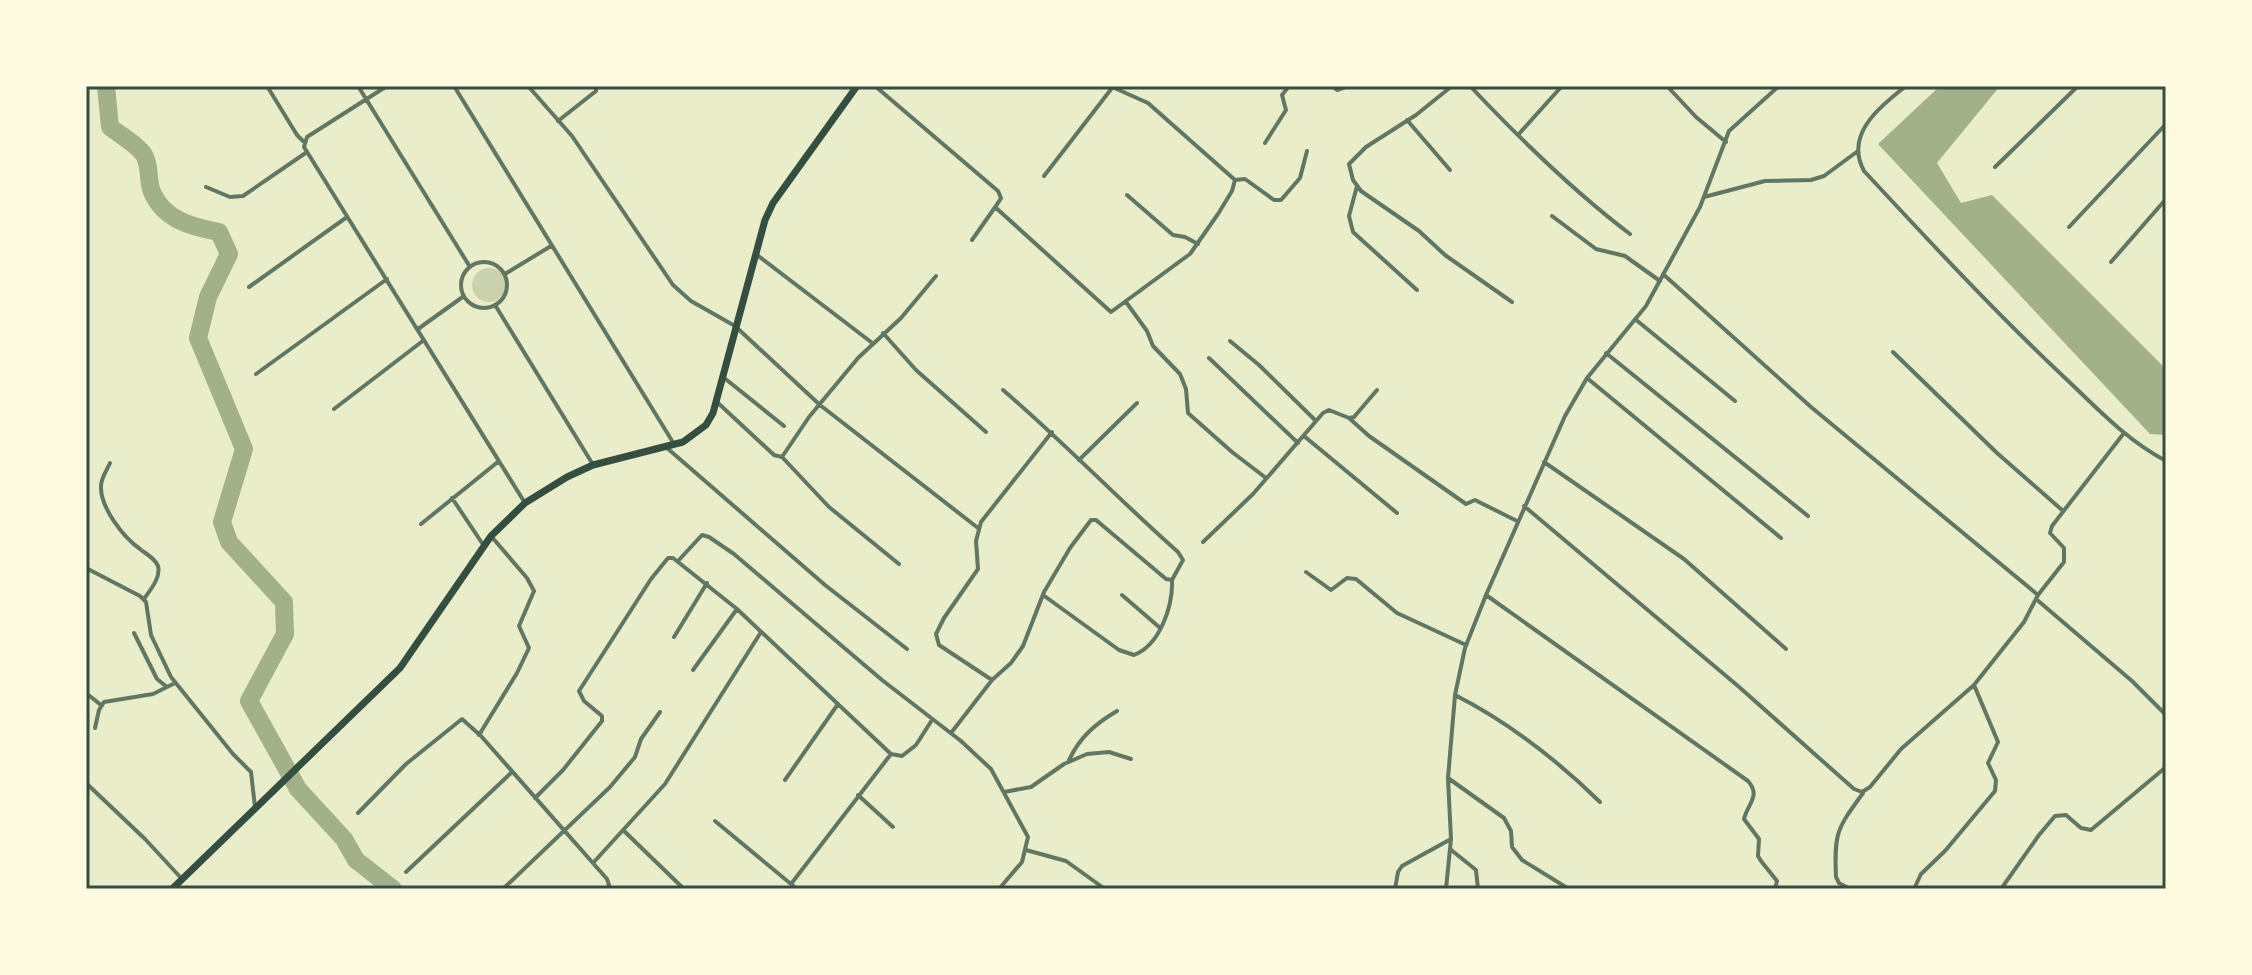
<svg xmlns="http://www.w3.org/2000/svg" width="2252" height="975" font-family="'Golos Text',sans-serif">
  <rect width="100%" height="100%" fill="#e9edc9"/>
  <path fill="#cad2ad" d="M472 285a17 17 0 1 1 34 0a17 17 0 1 1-34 0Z"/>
  <path fill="#a3b18a" d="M 1940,86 L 2000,86 L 1937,163 L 1961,203 L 1992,195 L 2166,369 L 2166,435 L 2150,434 L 1878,144 Z"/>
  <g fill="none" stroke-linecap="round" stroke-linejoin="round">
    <path stroke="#a3b18a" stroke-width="18" d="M 106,86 L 110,127 C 120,135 137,144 144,155 C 151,167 147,180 152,192 C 164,220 192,227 219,232 L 229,254 L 208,297 L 198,338 L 244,449 L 222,522 L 229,542 L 284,602 L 285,634 L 249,701 L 298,789 L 344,839 L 356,860 L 393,889"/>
    <path stroke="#617663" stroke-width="4" d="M 267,86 L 297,135 L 303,141
      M 358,86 L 470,267
      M 387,86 L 307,137 L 304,147 L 525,503
      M 454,86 L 674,444
      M 528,86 L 572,136 L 673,285 L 691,301 L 735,326 L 820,405 L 978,528
      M 875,86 L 998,191 L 1001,198 L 998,203 L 972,240
      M 1332,86 L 1337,90 L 1348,86
      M 1452,86 L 1416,115 L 1366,147 L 1349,164 L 1353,180 L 1361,191 L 1419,231 L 1445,255 L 1512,302
      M 1470,86 C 1520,139 1572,190 1630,234
      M 1667,86 L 1696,117 L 1726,142
      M 1906,86 C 1880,107 1844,134 1864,171 C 1929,241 1994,311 2063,376 C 2096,407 2126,440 2166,461
      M 1407,120 L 1450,170
      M 558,121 L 596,91 L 596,86
      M 1518,135 L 1562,86
      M 1265,143 L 1286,110 L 1282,95 L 1289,86
      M 1995,167 L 2078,86
      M 1044,176 L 1112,88
      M 1235,180 L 1245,179 L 1274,200 L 1281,200 L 1300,178 L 1307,151
      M 1357,186 L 1349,216 L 1353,232 L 1417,290
      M 206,187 L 230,197 L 243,196 L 307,152
      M 1127,195 L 1173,235 L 1185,237 L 1198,244
      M 1704,197 L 1765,181 L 1811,180 L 1824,176 L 1858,151
      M 995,207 L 1111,312 L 1190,254 L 1218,214 L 1232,191 L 1235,180 L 1148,103 L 1110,86
      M 1552,216 L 1596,249 L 1625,256 L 1660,281
      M 2069,227 L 2166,124
      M 757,255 L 871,342
      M 2111,262 L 2166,199
      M461 285a23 23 0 1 1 46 0a23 23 0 1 1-46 0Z
      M 505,274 L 551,246
      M 1663,274 L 1811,407 L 2038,595
      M 249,287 L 347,217
      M 1126,302 L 1147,331 L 1153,346 L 1180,374 L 1186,389 L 1188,413 L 1232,452 L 1266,478
      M 495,305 L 592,463
      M 1635,319 L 1735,401
      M 418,329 L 464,296
      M 883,333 L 916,370 L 986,432
      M 1230,341 L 1259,365 L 1316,421
      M 1893,352 L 1997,453 L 2062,510
      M 1606,353 L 1808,516
      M 1209,358 L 1298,443
      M 256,374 L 387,279
      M 723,377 L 784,426
      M 1587,378 L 1781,538
      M 717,402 L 774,455 L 782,457 L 809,417 L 858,358 L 901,318 L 936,276
      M 334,409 L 424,340
      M 1349,418 L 1369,436 L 1466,504 L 1475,500 L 1517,521
      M 1304,436 L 1397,513
      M 667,448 L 825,585 L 907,649
      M 782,457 L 829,507 L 899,564
      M 1079,460 L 1137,403
      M 1544,462 L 1684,559 L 1786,649
      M 110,463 C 107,470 101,478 101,486 C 100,507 123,537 140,549 C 146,554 155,558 158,566 C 161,578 150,590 144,599
      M 452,498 L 484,546
      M 1524,506 L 1738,686 L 1854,789 L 1862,792 L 1870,787 L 1901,749 L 1974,685 L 2024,622 L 2038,595 L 2064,562 L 2064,548 L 2050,533 L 2052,526 L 2124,433
      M 421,524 L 499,461
      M 1203,542 L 1253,494 L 1323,413 L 1329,410 L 1349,418 L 1354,417 L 1377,390
      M 678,561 L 702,535 L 709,537 L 734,554 L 882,680 L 961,741 L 991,769 L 1028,837 L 1022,862 L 999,889
      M 86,568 L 140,596 L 146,602 L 151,635 L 171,677 L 233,754 L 251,772 L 255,807
      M 1306,572 L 1331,590 L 1347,578 L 1356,579 L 1397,613 L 1466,645
      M 1043,595 L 1119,650 L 1134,655 C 1160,645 1173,606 1172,580
      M 1122,595 L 1159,627
      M 1486,595 L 1748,781 C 1761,796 1748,803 1744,819 L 1759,839 L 1758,856 L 1761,861 L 1777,881 L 1775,889
      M 2036,599 L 2132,681 L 2166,715
      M 134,633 L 157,679 L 167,687
      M 674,637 L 707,583
      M 693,670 L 737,609
      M 992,680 L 939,645 L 936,634 L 944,618 L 978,569 L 976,541 L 981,522 L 1052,432
      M 86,693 L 101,705
      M 1455,695 C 1510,723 1556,759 1600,802
      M 95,728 L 99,710 L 104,702 L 153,694 L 175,683
      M 951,733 L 992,680 L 1011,663 L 1023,646 L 1044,592 L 1070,548 L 1091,520 L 1096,520 L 1166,579 L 1172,580 L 1183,560 L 1178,552 C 1118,499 1064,442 1003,390
      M 479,735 L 517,673 L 529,648 L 519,626 L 534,591 L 527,578 L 491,536
      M 1069,760 C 1080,737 1095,724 1117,711
      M 1448,778 L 1504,818 L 1511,831 L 1512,847 L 1522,860 L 1569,889
      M 785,780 L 838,704
      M 86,783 L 145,839 L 182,879
      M 1004,792 L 1031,787 L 1064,764 L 1087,754 L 1109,752 L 1131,759
      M 858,795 L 893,827
      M 535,798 L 563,770 L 602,721 L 602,716 L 584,701 L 579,691 L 651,579 L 668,558 L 673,558 L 737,609 L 891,754 L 902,756 L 916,745 L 932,720
      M 358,813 L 406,764 L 462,719 L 481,736 L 607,879 L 609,885 L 607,889
      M 715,821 L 797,889
      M 623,830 L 684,889
      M 1450,849 L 1476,870 L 1478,889
      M 1026,850 L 1066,861 L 1105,889
      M 593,863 L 665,784 L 761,632
      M 406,872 L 511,773
      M 791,884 L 891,754
      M 503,889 L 610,787 L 635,757 L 641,739 L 660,712
      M 1395,889 L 1398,872 L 1402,866 L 1451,839
      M 1446,889 L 1451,839 L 1448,778 L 1455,695 L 1465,648 L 1486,595 L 1565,416 L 1587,378 L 1646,306 L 1700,207 L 1729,131 L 1779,86
      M 1850,889 L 1839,883 L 1836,877 C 1834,832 1837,829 1863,793
      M 1914,889 L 1921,874 L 1945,851 L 1995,791 L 1996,780 L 1988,763 L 1998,742 L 1974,685
      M 2001,889 L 2039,835 L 2055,816 L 2066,815 L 2081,828 L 2091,830 L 2166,767"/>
    <path stroke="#344e41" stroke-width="7" d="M 172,889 L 400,668 L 491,536 L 525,503 L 567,477 L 593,465 L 683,442 L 706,425 L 713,413 L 765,220 L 773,203 L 857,86"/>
  </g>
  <rect width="2252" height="975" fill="none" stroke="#fefae0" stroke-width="176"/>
  <rect x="88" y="88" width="2076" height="799" fill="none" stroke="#344e41" stroke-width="3"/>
</svg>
